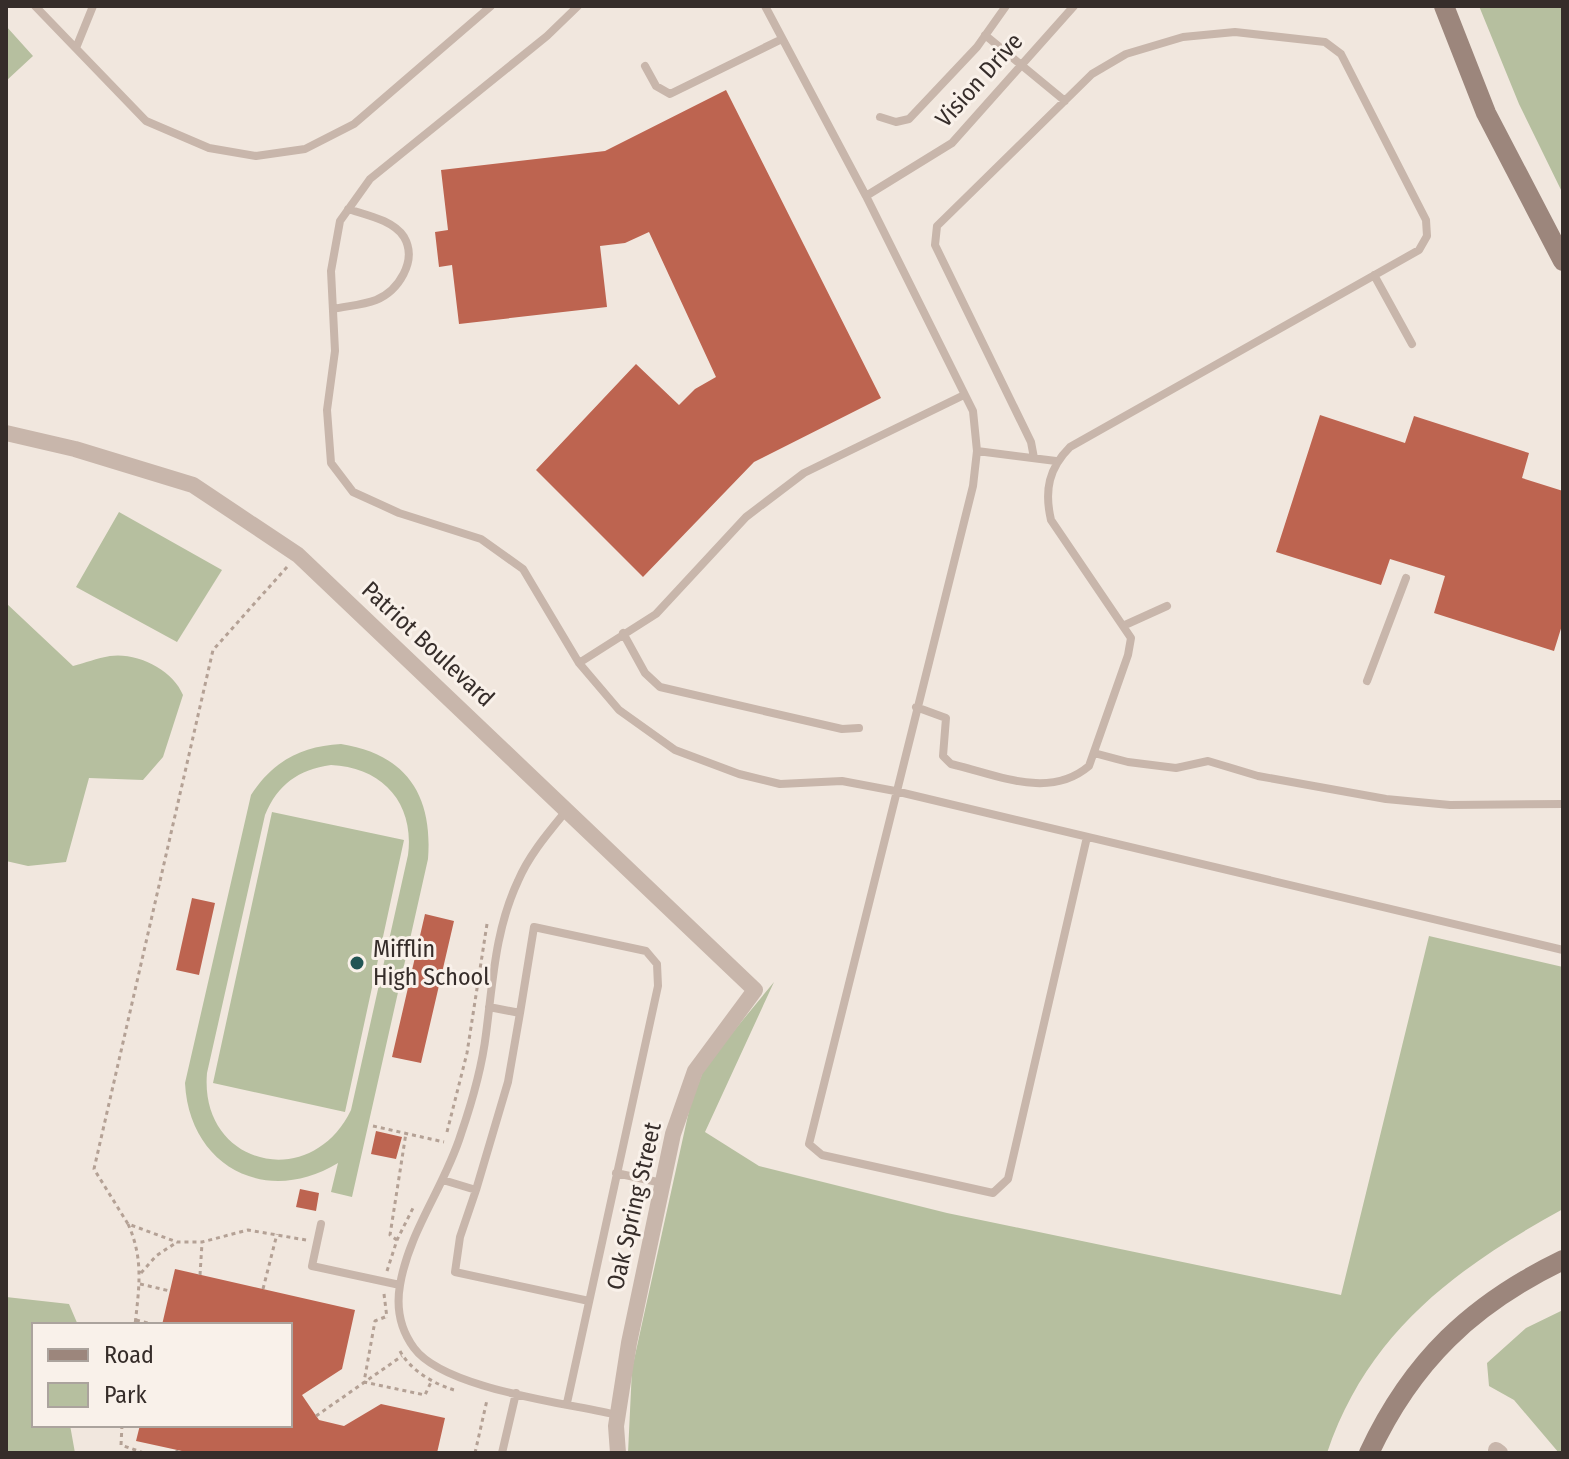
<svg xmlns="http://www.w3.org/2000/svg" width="1569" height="1459" font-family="'Fira Sans Condensed',sans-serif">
  <rect width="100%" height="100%" fill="#f1e7de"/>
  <path fill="#b6bf9f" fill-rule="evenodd" d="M 1479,6 L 1563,6 L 1563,194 L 1519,104 Z
    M 6,26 L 33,56 L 6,81 Z
    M 119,512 L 222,570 L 177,642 L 76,587 Z
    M 6,603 L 73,666 C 85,663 97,658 110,656 C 137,652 173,670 183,695 L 163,757 L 143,780 L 89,778 L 66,862 L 28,866 L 6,861 Z
    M 341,744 C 406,754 433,795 428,859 L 352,1197 L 331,1192 L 338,1163 C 266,1207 189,1166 185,1083 L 251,795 C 273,761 302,746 341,744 ZM 331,765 C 382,767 415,803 408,855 L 351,1110 C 311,1193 199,1166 207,1073 L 265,815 C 278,784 298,770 331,765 Z
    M 272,812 L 404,840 L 345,1112 L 213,1083 Z
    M 1429,936 L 1563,967 L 1563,1209 C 1456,1268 1368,1332 1327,1453 L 628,1453 L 632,1369 L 690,1106 L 705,1066 L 774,982 L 705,1132 L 759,1166 L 947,1213 L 1341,1295 Z
    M 6,1297 L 69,1304 L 78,1325 L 34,1325 L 34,1425 L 70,1425 L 75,1453 L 6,1453 Z
    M 1563,1310 L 1563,1453 L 1559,1453 L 1514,1400 L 1489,1386 L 1487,1363 L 1526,1328 Z"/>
  <path fill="#bd6450" d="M 726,90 L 881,398 L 754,462 L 643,577 L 536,470 L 636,364 L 679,405 L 695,389 L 716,377 L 649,232 L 625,243 L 600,246 L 607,307 L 459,324 L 452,265 L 439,267 L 435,232 L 448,230 L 441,170 L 605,151 Z
    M 1320,415 L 1405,443 L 1414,416 L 1529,453 L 1522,478 L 1563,491 L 1563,622 L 1554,651 L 1434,613 L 1445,576 L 1390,559 L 1381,585 L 1276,552 Z
    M 192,898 L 215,903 L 199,975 L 176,970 Z
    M 425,914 L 454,921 L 421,1063 L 392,1057 Z
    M 376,1131 L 402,1137 L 396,1159 L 371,1154 Z
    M 300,1189 L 319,1193 L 316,1211 L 296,1207 Z
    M 175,1269 L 355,1310 L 342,1369 L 302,1395 L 319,1420 L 344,1426 L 381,1404 L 445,1418 L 437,1453 L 191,1453 L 136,1441 L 140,1425 L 290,1425 L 290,1325 L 162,1325 Z"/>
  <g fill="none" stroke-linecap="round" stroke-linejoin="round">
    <path stroke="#b4a195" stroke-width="3" stroke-dasharray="4 4" stroke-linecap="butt" d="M 287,567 L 213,650 L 94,1169 L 128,1224 L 177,1242 L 202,1242 L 248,1230 L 306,1240
      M 373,1126 L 444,1142
      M 447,1132 L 467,1053 L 487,924
      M 128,1224 C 144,1259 139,1288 135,1325
      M 397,1240 L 390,1235 L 406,1133
      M 387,1271 L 397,1240 L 413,1208
      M 141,1273 L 156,1256 L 177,1242
      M 200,1275 L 202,1243
      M 140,1284 L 170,1291
      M 263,1289 L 277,1234
      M 384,1294 L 387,1318
      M 385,1317 L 375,1321 L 364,1382 L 425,1395 L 432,1380
      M 136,1320 L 155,1325
      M 400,1351 C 410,1370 434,1384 454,1390
      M 316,1416 L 402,1356
      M 122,1425 L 121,1445 L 144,1453
      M 177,1453 L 177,1450
      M 475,1453 L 487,1400"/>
    <path stroke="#c8b6ab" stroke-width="8" d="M 35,6 L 146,121 L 209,148 L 256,156 L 305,149 L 354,124 L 491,6
      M 578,6 L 547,36 L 370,179 L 340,221 L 331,271 L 335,351 L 327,410 L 331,463 L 353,492 L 399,513 L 481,539 L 523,569 L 579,663 L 619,710 L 675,750 L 739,774 L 780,784 L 842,781 L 895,791 L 1563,950
      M 765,6 L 866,196 L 973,411 L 977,451 L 973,486 L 809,1144 L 822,1155 L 993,1193 L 1008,1179 L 1087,837
      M 985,35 L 1065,101
      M 76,48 L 93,6
      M 645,66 L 656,86 L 670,94 L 782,39
      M 880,117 L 896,122 L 909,119 L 977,47 L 1006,6
      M 866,196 L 952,143 L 1074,6
      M 1374,275 L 1412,344
      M 333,309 C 347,306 363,305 376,300 C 398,291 418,261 404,237 C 393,220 366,215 348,209
      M 977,451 L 1056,461
      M 1125,625 L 1167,606
      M 623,633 L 645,673 L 660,687 L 842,729 L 859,728
      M 579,663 L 656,614 L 746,517 L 804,473 L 964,395
      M 1367,681 L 1406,578
      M 916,707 L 946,718 L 943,756 L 951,764 C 998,775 1049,800 1089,766 L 1128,655 L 1131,638 L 1051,520 C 1044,490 1049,468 1070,447 L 1419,250 L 1427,236 L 1426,220 L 1341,54 L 1325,42 L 1235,32 L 1183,37 L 1126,54 L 1092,74 L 937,226 L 935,245 L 1031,442 L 1034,458
      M 1094,753 L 1128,762 L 1176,768 L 1208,761 L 1258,776 L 1386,799 L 1450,805 L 1563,804
      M 566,811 C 548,833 529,855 518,881 C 495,930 493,981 486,1034 C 482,1067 472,1102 461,1134 C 445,1186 409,1231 400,1285 C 396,1308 400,1329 414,1348 C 444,1389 567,1403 617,1415
      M 489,1007 L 520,1013 L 534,927 L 646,951 L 657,964 L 658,986 L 567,1403
      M 616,1173 L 662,1183
      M 443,1180 L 476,1190 L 508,1082 L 520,1013
      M 476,1190 L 460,1237 L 455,1272 L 589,1301
      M 321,1224 L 312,1266 L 400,1285
      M 502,1453 L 516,1393"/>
    <path stroke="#c8b6ab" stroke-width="16" d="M 6,433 L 75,449 L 193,485 L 298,555 L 755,990 L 695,1071 L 673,1134 L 629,1343 L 616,1426 L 618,1453
      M 1496,1450 L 1500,1453"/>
    <path stroke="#9c867c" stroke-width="20" d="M 1444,6 L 1486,113 L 1563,261
      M 1369,1453 C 1412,1361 1472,1304 1563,1260"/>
  </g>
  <circle fill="#255" stroke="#f9f1ea" stroke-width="3" cx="357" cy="963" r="8"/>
  <g text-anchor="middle" stroke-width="6" stroke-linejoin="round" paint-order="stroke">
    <g font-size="24" fill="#362d2a" stroke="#f9f1ea">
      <text transform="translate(979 80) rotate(-48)" y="8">Vision Drive</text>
      <text transform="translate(428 644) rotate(43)" y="8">Patriot Boulevard</text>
      <text transform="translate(634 1206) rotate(-77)" y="8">Oak Spring Street</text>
    </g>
    <g font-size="24" fill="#362d2a" stroke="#f9f1ea" text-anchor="start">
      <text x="373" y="957">Mifflin<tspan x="373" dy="28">High School</tspan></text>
    </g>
  </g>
  <rect width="1569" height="1459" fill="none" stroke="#362d2a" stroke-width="16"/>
  <rect x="32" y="1323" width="260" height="104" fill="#f9f1ea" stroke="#aba39d" stroke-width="2"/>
  <rect x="48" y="1349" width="40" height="12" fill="#9c867c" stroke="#aba39d" stroke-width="2"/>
  <text x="104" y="1363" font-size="24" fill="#362d2a">Road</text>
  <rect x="48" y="1383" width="40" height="24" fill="#b6bf9f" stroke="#aba39d" stroke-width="2"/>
  <text x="104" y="1403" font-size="24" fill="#362d2a">Park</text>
</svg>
